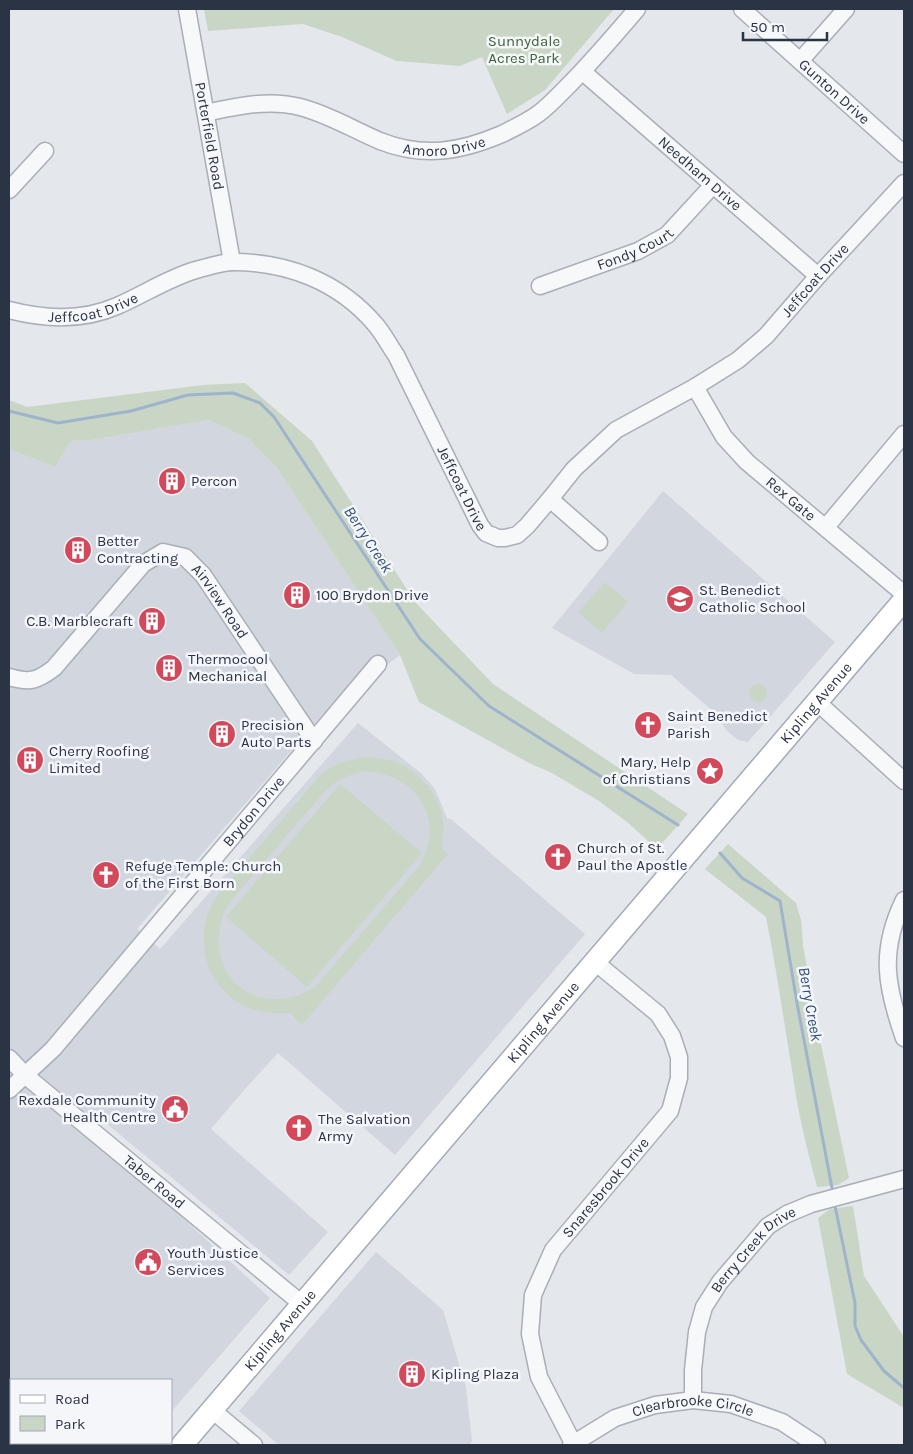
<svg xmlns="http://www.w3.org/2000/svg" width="913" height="1454" font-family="Karla,sans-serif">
  <rect width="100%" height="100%" fill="#e4e7ec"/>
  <path fill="#d2d6de" d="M 209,420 L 249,439 L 277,468 L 400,655 L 322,715 L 137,929 L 160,949 L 358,723 L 422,774 L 435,789 L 447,818 L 451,819 L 585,934 L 395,1155 L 278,1053 L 245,1089 L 211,1129 L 328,1232 L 289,1275 L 101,1119 L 88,1134 L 150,1188 L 270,1298 L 171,1412 L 171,1380 L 11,1380 L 11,1443 L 145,1443 L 143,1445 L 9,1445 L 9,449 L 55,467 L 71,441 L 91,440 Z
    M 663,491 L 835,642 L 748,742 L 738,740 L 726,730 L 723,725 L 722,719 L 671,675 L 634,674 L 552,628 Z
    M 376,1252 L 443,1310 L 466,1388 L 472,1441 L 469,1445 L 279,1445 L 239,1411 Z"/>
  <path fill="#c9d6c5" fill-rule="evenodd" d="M 204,9 L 614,9 L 545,90 L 507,114 L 482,57 L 460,66 L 397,61 L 342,37 L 303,24 L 208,31 Z
    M 245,383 L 312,441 L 415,602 L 493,684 L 688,814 L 657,849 L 627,822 L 599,801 L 552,773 L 529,763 L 419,702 L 400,655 L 277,468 L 249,439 L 209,420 L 91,440 L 71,441 L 55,467 L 9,449 L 9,400 L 27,407 L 203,385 Z
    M 605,582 L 628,602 L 602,633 L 578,612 Z
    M749 693a9 9 0 1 1 18 0a9 9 0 1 1-18 0Z
    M 365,757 C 375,758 386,758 396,762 C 419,771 440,795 443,821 C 444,830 442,840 442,849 L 448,854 L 302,1025 L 292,1015 L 291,1013 C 275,1013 257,1013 242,1005 C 203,983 193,933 216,897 L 322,773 L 339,763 ZM 366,771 C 417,775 446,819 420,865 L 315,987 C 306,992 297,997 286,998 C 230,1007 201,947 230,902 L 326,790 C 338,779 350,774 366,771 Z
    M 340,784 L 422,853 L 307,987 L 226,917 Z
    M 728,844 L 796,903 L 801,920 L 803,945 L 818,1030 L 849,1178 L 838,1185 L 817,1187 C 808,1152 799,1118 794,1083 C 785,1028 777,972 766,917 L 705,869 Z
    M 853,1206 L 864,1276 L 904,1337 L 904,1408 L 847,1374 L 818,1218 L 830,1209 Z"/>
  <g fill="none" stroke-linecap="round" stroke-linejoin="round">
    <path stroke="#9fb4cc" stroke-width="3" d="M 9,411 L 58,423 L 131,411 L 188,395 L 233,393 L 260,403 L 274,417 L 420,639 L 489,706 L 678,825
      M 720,853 L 742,878 L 780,901 L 797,1003 L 832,1188
      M 835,1206 L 855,1303 L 855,1326 L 861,1340 L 884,1371 L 904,1388"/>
    <g stroke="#a9aeb7" stroke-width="19">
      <g id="minor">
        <path id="s1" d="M 187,9 L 232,262"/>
        <path id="s2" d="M 742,9 L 904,154"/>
        <path d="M 800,61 L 846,9"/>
        <path id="s3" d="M 583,72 L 818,276"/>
        <path id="s4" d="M 206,113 C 237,106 269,99 300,107 C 328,114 354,130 380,141 C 423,158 460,152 502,134 C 514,128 527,122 538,114 C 548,107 557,97 566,88 C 591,63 614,36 637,9"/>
        <path d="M 9,190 L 45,151"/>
        <path id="s5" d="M 540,286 L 638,251 L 667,235 L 713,185"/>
        <path id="s6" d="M 9,310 C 44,319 83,321 117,306 C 143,295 168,278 196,270 C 208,267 222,262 233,262 C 288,262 339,282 375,324 C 383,333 389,345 396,355 L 480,525 L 486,533 L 498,538 L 505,538 L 517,535 L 527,526 L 550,499 L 574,469 L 616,430 L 695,387 L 738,360 L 766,336 L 818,276 L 904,183"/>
        <path id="s7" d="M 695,387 L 724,437 L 747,462 L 904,594"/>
        <path d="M 550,499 L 599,542"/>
        <path d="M 826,527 L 904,434"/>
        <path id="s8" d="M 9,677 C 30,683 37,681 54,668 L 143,564 L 163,552 L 185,557 L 203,575 L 314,741"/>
        <path d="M 817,702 L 904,781"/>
        <path d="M 904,900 C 879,951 886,987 904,1038"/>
        <path id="s9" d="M 9,1058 L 26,1076 L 302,1304"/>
        <path id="s10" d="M 9,1090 L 53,1049 L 378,664"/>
        <path id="s11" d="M 693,1400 L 693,1370 L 697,1332 L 704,1307 L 720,1282 L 768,1226 L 787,1214 L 811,1204 L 904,1179"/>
        <path d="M 212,1410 L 254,1445"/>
        <path id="s12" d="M 573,1443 L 539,1377 L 530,1334 L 533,1295 L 553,1250 L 670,1111 L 679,1078 L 679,1057 L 672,1036 L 658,1014 L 595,962"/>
        <path id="s13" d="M 571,1445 L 615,1418 L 655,1405 L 693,1400 L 731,1404 L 782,1422 L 817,1445"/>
      </g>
    </g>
    <g stroke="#a3abb8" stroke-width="24">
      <g id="major">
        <path id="s14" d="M 182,1445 L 904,600"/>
      </g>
    </g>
    <use href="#minor" stroke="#f7f8fa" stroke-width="16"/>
    <use href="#major" stroke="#fff" stroke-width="21"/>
  </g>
  <defs>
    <g id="building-disc" transform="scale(1.4375)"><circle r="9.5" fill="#d1495b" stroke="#f4f6f9"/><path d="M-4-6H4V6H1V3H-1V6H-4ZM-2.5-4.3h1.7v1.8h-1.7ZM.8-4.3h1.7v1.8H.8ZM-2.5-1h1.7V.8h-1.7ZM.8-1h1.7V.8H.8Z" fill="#fff"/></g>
    <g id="school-disc" transform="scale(1.4375)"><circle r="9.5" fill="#d1495b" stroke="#f4f6f9"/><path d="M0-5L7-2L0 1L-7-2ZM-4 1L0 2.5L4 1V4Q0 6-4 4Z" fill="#fff"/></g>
    <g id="church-disc" transform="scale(1.4375)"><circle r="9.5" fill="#d1495b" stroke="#f4f6f9"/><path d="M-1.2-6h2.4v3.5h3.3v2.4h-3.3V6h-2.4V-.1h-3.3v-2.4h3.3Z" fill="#fff"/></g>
    <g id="sight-disc" transform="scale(1.4375)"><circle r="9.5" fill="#d1495b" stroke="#f4f6f9"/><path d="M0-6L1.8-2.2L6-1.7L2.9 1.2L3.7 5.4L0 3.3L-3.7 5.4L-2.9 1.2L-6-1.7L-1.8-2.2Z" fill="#fff"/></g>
    <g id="civic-disc" transform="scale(1.4375)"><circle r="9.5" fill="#d1495b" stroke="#f4f6f9"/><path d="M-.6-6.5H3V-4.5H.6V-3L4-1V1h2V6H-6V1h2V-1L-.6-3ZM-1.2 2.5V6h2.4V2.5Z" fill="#fff"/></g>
  </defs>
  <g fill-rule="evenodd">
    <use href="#building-disc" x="172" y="481"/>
    <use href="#building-disc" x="78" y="550"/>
    <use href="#building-disc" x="297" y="595"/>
    <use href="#school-disc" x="680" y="599"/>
    <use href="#building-disc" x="152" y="621"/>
    <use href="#building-disc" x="169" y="668"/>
    <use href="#church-disc" x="648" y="725"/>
    <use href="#building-disc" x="222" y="734"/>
    <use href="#building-disc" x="30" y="760"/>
    <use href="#sight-disc" x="710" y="771"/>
    <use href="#church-disc" x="558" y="857"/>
    <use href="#church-disc" x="106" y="875"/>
    <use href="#civic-disc" x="175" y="1109"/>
    <use href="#church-disc" x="299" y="1128"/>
    <use href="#civic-disc" x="148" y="1262"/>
    <use href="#building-disc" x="412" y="1374"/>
  </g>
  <g text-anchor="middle" stroke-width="5" stroke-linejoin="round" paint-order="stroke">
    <g font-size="15" fill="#3f6138" stroke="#f4f6f9">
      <text x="524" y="46">Sunnydale<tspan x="524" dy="17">Acres Park</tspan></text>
    </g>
    <g font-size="15" fill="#2b3445" stroke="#f4f6f9">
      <text dy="5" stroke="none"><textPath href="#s2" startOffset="124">Gunton Drive</textPath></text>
      <text dy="5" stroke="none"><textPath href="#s1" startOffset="129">Porterfield Road</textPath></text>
      <text dy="5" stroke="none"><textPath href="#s4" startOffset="248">Amoro Drive</textPath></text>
      <text dy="5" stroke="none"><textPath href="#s3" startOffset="155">Needham Drive</textPath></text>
      <text dy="5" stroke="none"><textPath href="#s5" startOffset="102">Fondy Court</textPath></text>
      <text dy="5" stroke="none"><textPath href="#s6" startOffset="1061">Jeffcoat Drive</textPath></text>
      <text dy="5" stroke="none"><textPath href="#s6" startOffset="86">Jeffcoat Drive</textPath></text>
      <text dy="5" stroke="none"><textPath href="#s6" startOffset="581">Jeffcoat Drive</textPath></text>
      <text dy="5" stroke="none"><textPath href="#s7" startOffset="149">Rex Gate</textPath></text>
      <text dy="5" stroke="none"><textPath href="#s8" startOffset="288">Airview Road</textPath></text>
      <text dy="5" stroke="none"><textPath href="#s14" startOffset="976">Kipling Avenue</textPath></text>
      <text dy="5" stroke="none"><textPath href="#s10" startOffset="371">Brydon Drive</textPath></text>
      <text dy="5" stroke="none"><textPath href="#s14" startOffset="556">Kipling Avenue</textPath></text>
      <text dy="5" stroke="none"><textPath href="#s9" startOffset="191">Taber Road</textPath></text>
      <text dy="5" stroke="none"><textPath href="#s12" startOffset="288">Snaresbrook Drive</textPath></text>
      <text dy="5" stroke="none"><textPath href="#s11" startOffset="171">Berry Creek Drive</textPath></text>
      <text dy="5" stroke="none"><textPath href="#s14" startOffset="151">Kipling Avenue</textPath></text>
      <text dy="5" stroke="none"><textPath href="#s13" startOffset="132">Clearbrooke Circle</textPath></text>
    </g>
    <g font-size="15" fill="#2b3445" stroke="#f4f6f9" text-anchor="start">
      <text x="191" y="486">Percon</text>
      <text x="97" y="546">Better<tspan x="97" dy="17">Contracting</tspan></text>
      <text x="699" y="595">St. Benedict<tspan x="699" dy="17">Catholic School</tspan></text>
      <text x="316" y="600">100 Brydon Drive</text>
      <text x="133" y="626" text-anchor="end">C.B. Marblecraft</text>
      <text x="188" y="664">Thermocool<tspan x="188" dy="17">Mechanical</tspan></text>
      <text x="667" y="721">Saint Benedict<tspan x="667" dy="17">Parish</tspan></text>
      <text x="241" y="730">Precision<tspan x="241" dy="17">Auto Parts</tspan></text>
      <text x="49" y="756">Cherry Roofing<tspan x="49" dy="17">Limited</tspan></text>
      <text x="691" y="767" text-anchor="end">Mary, Help<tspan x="691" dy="17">of Christians</tspan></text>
      <text x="577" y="853">Church of St.<tspan x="577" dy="17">Paul the Apostle</tspan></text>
      <text x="125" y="871">Refuge Temple: Church<tspan x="125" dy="17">of the First Born</tspan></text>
      <text x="156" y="1105" text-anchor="end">Rexdale Community<tspan x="156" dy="17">Health Centre</tspan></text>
      <text x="318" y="1124">The Salvation<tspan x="318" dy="17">Army</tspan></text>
      <text x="167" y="1258">Youth Justice<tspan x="167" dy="17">Services</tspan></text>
      <text x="431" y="1379">Kipling Plaza</text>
    </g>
    <g font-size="16" font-style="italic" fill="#34527a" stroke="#f4f6f9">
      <text transform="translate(369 539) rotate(57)" y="6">Berry Creek</text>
      <text transform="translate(811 1004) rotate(80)" y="6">Berry Creek</text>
    </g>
  </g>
  <rect width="913" height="1454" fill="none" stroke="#2b3445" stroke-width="20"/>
  <rect x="10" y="1379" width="162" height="65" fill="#f4f6f9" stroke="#a4a8b1"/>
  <rect x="20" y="1395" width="25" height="8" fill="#ffffff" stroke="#a4a8b1"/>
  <text x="55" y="1404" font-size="15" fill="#2b3445">Road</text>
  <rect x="20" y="1416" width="25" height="15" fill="#c9d6c5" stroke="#a4a8b1"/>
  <text x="55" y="1429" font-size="15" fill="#2b3445">Park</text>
  <path d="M743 32v8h84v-8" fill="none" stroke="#2b3445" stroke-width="2.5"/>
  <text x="750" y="32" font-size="15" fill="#2b3445" stroke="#f4f6f9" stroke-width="4" paint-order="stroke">50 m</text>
</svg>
